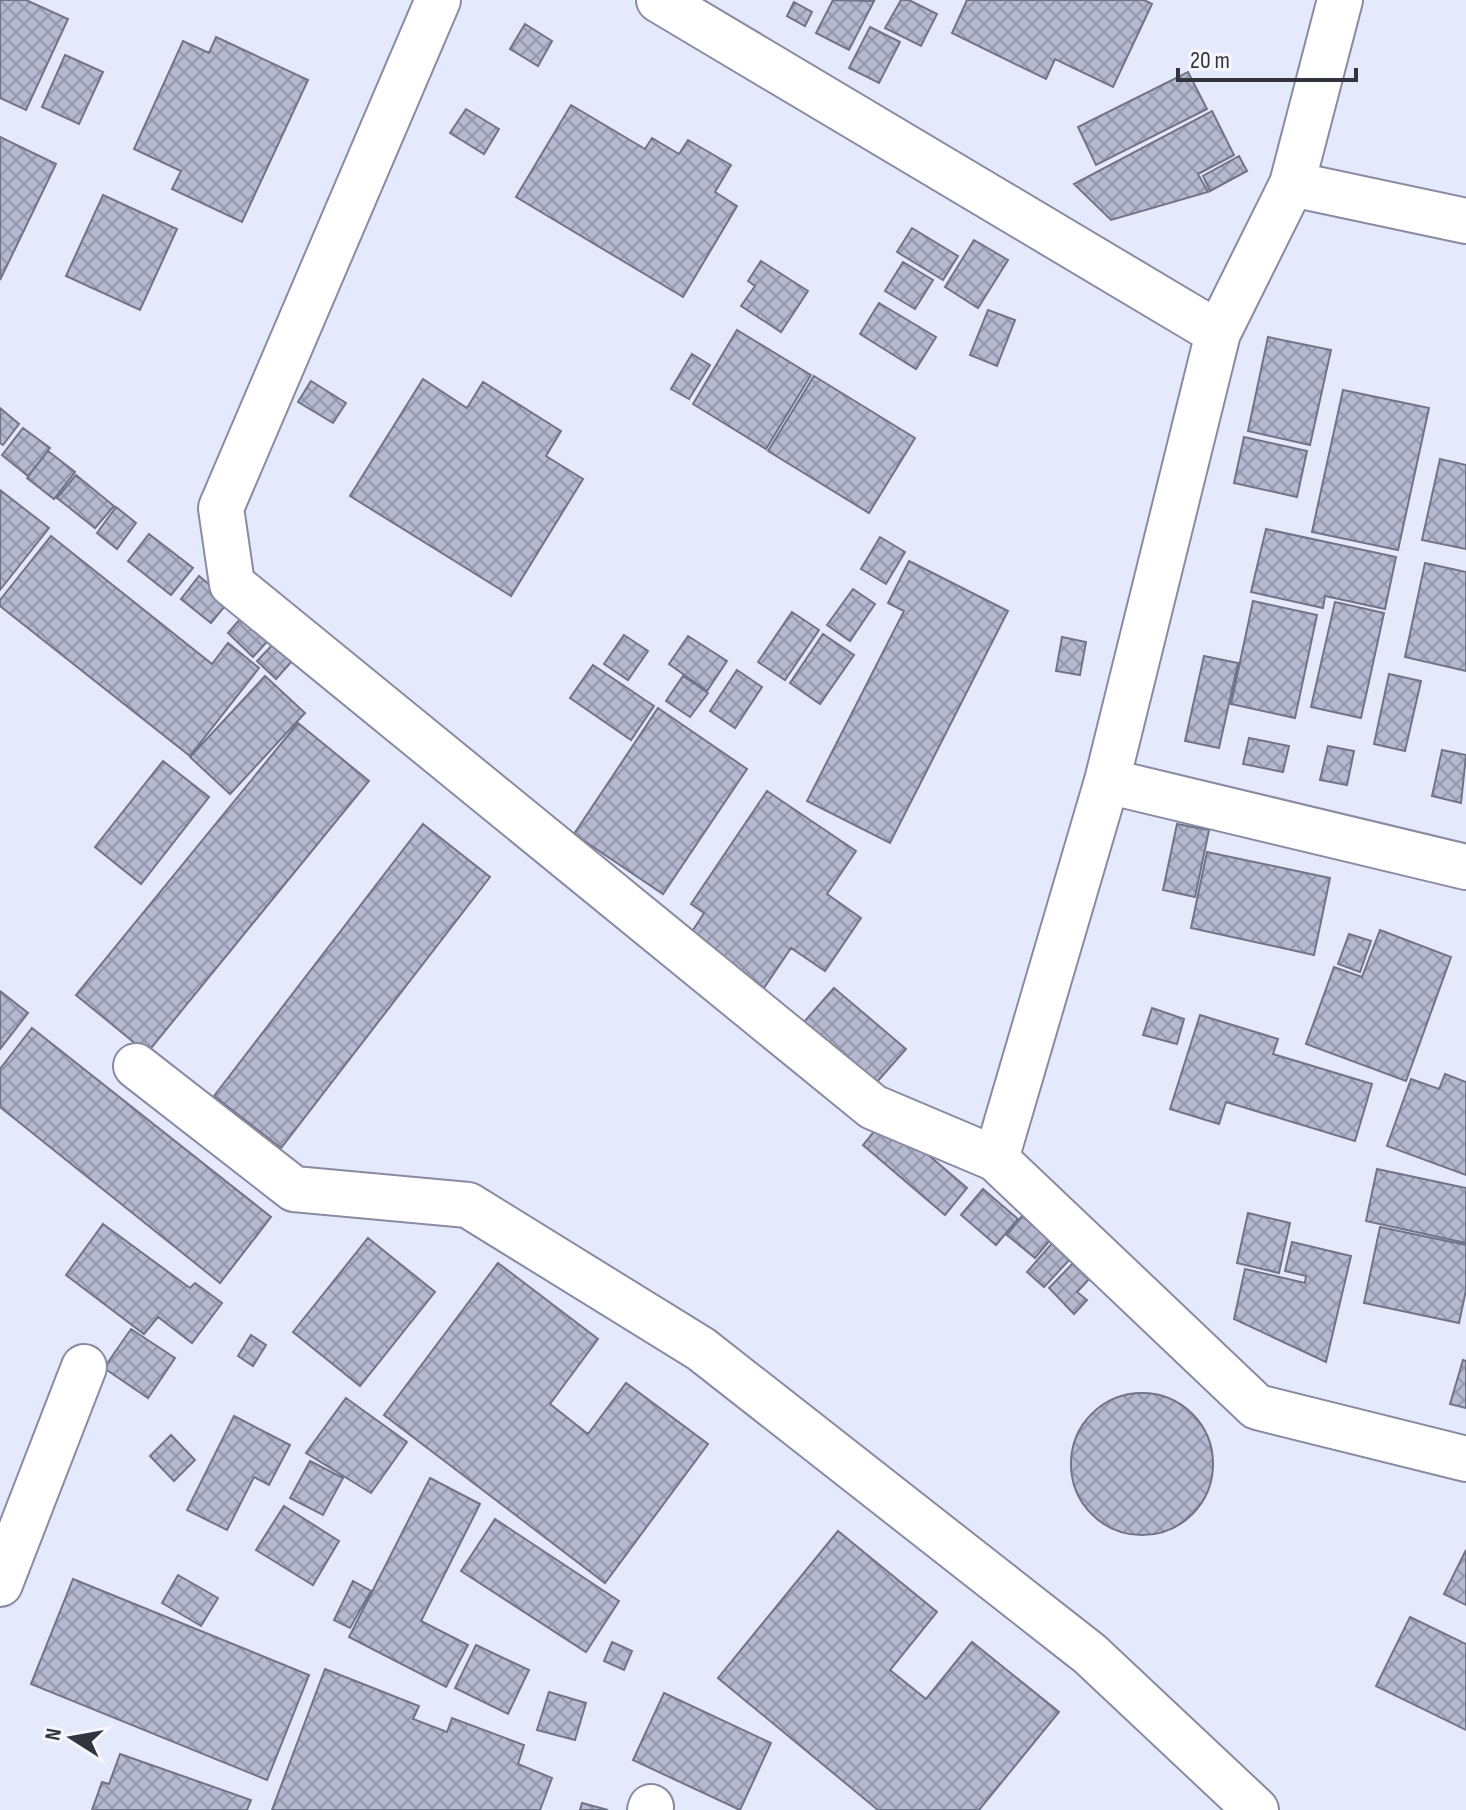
<svg xmlns="http://www.w3.org/2000/svg" width="1466" height="1810" font-family="'Sofia Sans Condensed',sans-serif">
  <defs>
    <pattern id="building-cross-hatch" width="8" height="8" patternUnits="userSpaceOnUse" patternTransform="scale(2)"><rect width="8" height="8" fill="#b5b9d0"/><path d="M0 0l8 8M0 8l8-8" fill="none" stroke="#9497aa"/></pattern>
  </defs>
  <rect width="100%" height="100%" fill="#e5e9fc"/>
  <path fill="url(#building-cross-hatch)" stroke="#717489" stroke-width="2" d="M 0,0 L 26,0 L 68,19 L 26,110 L 0,98 Z
    M 833,0 L 874,1 L 849,50 L 816,33 Z
    M 901,0 L 909,0 L 937,14 L 921,46 L 885,28 Z
    M 967,0 L 1144,0 L 1152,4 L 1113,87 L 1055,59 L 1046,79 L 952,33 Z
    M 794,2 L 812,12 L 805,26 L 787,16 Z
    M 525,24 L 552,41 L 538,66 L 510,49 Z
    M 870,27 L 900,42 L 879,83 L 849,68 Z
    M 216,37 L 308,80 L 242,222 L 172,189 L 181,171 L 134,149 L 183,41 L 209,53 Z
    M 65,55 L 103,72 L 79,124 L 42,107 Z
    M 1188,72 L 1207,109 L 1096,165 L 1078,127 Z
    M 571,105 L 645,149 L 652,138 L 679,154 L 688,140 L 731,165 L 715,192 L 737,206 L 683,297 L 516,197 Z
    M 466,109 L 499,129 L 484,154 L 450,133 Z
    M 1212,111 L 1234,155 L 1198,174 L 1208,192 L 1111,220 L 1074,184 Z
    M 0,137 L 56,164 L 0,280 Z
    M 1239,156 L 1247,171 L 1210,191 L 1203,176 Z
    M 103,195 L 177,229 L 140,310 L 66,276 Z
    M 912,228 L 958,256 L 943,280 L 897,252 Z
    M 974,240 L 1008,260 L 978,308 L 945,287 Z
    M 761,261 L 808,291 L 781,332 L 741,306 L 755,286 L 748,281 Z
    M 903,262 L 933,280 L 915,309 L 885,291 Z
    M 879,303 L 936,337 L 916,369 L 860,334 Z
    M 988,310 L 1015,320 L 997,366 L 970,355 Z
    M 737,330 L 811,375 L 766,449 L 693,404 Z
    M 1268,337 L 1331,350 L 1310,445 L 1248,431 Z
    M 692,354 L 710,365 L 689,399 L 671,389 Z
    M 814,376 L 915,438 L 869,513 L 768,451 Z
    M 423,379 L 467,408 L 483,382 L 561,431 L 546,456 L 583,479 L 511,596 L 350,496 Z
    M 311,381 L 346,403 L 333,423 L 298,402 Z
    M 1343,390 L 1429,408 L 1398,550 L 1312,532 Z
    M 0,408 L 19,424 L 3,445 L 0,443 Z
    M 23,428 L 50,448 L 28,476 L 2,455 Z
    M 1244,437 L 1307,451 L 1297,497 L 1234,483 Z
    M 48,451 L 75,472 L 54,499 L 27,478 Z
    M 1440,459 L 1466,465 L 1466,549 L 1422,540 Z
    M 76,475 L 114,506 L 95,528 L 57,498 Z
    M 0,490 L 49,528 L 0,590 Z
    M 116,507 L 136,523 L 117,549 L 97,533 Z
    M 1266,529 L 1396,557 L 1385,609 L 1325,596 L 1323,608 L 1251,592 Z
    M 149,534 L 193,568 L 171,595 L 128,561 Z
    M 51,536 L 212,664 L 228,643 L 259,668 L 190,756 L 0,606 L 0,600 Z
    M 880,537 L 905,552 L 886,584 L 861,569 Z
    M 909,561 L 1008,611 L 890,843 L 807,801 L 904,611 L 888,603 Z
    M 1425,563 L 1466,572 L 1466,671 L 1405,657 Z
    M 199,576 L 229,601 L 211,623 L 181,599 Z
    M 853,589 L 875,604 L 850,641 L 827,625 Z
    M 1253,601 L 1317,615 L 1295,718 L 1231,704 Z
    M 1335,602 L 1384,613 L 1361,718 L 1311,707 Z
    M 247,611 L 273,635 L 253,657 L 228,633 Z
    M 792,612 L 819,630 L 785,680 L 758,662 Z
    M 823,634 L 854,655 L 820,704 L 790,683 Z
    M 282,635 L 300,652 L 276,679 L 257,661 Z
    M 624,635 L 648,651 L 628,680 L 604,664 Z
    M 688,636 L 727,661 L 707,691 L 669,664 Z
    M 1062,637 L 1086,642 L 1080,675 L 1056,671 Z
    M 1204,656 L 1238,663 L 1219,748 L 1185,741 Z
    M 593,665 L 654,706 L 631,740 L 570,698 Z
    M 737,670 L 762,687 L 735,728 L 710,711 Z
    M 1389,674 L 1421,681 L 1405,751 L 1374,744 Z
    M 265,676 L 305,713 L 230,794 L 190,757 Z
    M 683,676 L 708,693 L 690,717 L 666,701 Z
    M 658,708 L 747,769 L 663,894 L 574,834 Z
    M 298,723 L 369,781 L 147,1053 L 76,995 Z
    M 1249,738 L 1289,746 L 1283,772 L 1243,764 Z
    M 1328,746 L 1354,751 L 1347,785 L 1320,780 Z
    M 1442,750 L 1466,755 L 1461,803 L 1432,796 Z
    M 163,761 L 209,797 L 141,884 L 95,847 Z
    M 767,791 L 856,851 L 827,894 L 861,918 L 825,971 L 791,948 L 760,994 L 684,944 L 704,913 L 691,904 Z
    M 423,824 L 490,877 L 281,1148 L 214,1096 Z
    M 1177,824 L 1209,830 L 1195,897 L 1163,890 Z
    M 1207,852 L 1330,878 L 1314,955 L 1191,928 Z
    M 1380,930 L 1451,957 L 1406,1081 L 1306,1044 L 1334,967 L 1362,977 Z
    M 1349,934 L 1371,941 L 1360,972 L 1338,964 Z
    M 834,988 L 906,1049 L 876,1083 L 804,1022 Z
    M 0,991 L 28,1013 L 0,1049 Z
    M 1152,1008 L 1184,1019 L 1177,1044 L 1143,1035 Z
    M 1200,1015 L 1278,1039 L 1273,1054 L 1372,1084 L 1355,1141 L 1226,1102 L 1219,1124 L 1170,1109 Z
    M 32,1028 L 271,1217 L 220,1283 L 0,1107 L 0,1069 Z
    M 1445,1074 L 1466,1082 L 1466,1175 L 1387,1146 L 1411,1079 L 1439,1089 Z
    M 885,1118 L 967,1188 L 945,1215 L 863,1145 Z
    M 1377,1169 L 1466,1188 L 1466,1243 L 1366,1221 Z
    M 983,1189 L 1018,1219 L 996,1245 L 961,1215 Z
    M 1248,1213 L 1290,1223 L 1279,1273 L 1237,1263 Z
    M 1022,1216 L 1050,1240 L 1035,1258 L 1007,1235 Z
    M 103,1224 L 190,1288 L 195,1283 L 222,1303 L 192,1343 L 158,1317 L 144,1334 L 66,1275 Z
    M 1380,1227 L 1466,1245 L 1466,1290 L 1459,1323 L 1364,1303 Z
    M 368,1238 L 435,1292 L 360,1386 L 293,1332 Z
    M 1054,1241 L 1072,1257 L 1044,1287 L 1027,1272 Z
    M 1292,1242 L 1351,1256 L 1326,1362 L 1234,1319 L 1245,1269 L 1305,1283 L 1306,1276 L 1285,1271 Z
    M 1076,1260 L 1092,1276 L 1077,1292 L 1087,1300 L 1074,1314 L 1049,1288 Z
    M 498,1263 L 598,1339 L 550,1404 L 588,1434 L 626,1383 L 708,1444 L 605,1583 L 384,1415 Z
    M 131,1329 L 175,1358 L 148,1398 L 104,1368 Z
    M 251,1335 L 266,1345 L 253,1366 L 238,1356 Z
    M 1463,1360 L 1466,1361 L 1466,1408 L 1450,1404 Z
    M1071 1464a71 71 0 1 1 142 0a71 71 0 1 1-142 0Z
    M 346,1398 L 407,1442 L 371,1493 L 306,1453 Z
    M 234,1416 L 290,1445 L 269,1485 L 254,1477 L 227,1530 L 187,1510 Z
    M 171,1435 L 195,1460 L 174,1481 L 150,1456 Z
    M 310,1461 L 343,1478 L 323,1515 L 290,1498 Z
    M 430,1478 L 480,1504 L 421,1621 L 468,1645 L 446,1687 L 349,1637 Z
    M 284,1506 L 339,1541 L 313,1585 L 256,1550 Z
    M 495,1519 L 619,1601 L 586,1652 L 461,1571 Z
    M 838,1531 L 937,1612 L 890,1670 L 926,1699 L 972,1642 L 1059,1712 L 979,1810 L 878,1810 L 718,1678 Z
    M 1466,1550 L 1466,1605 L 1444,1594 Z
    M 178,1575 L 218,1598 L 201,1626 L 162,1603 Z
    M 73,1579 L 309,1675 L 267,1780 L 31,1684 Z
    M 353,1581 L 371,1591 L 350,1628 L 334,1620 Z
    M 1410,1617 L 1466,1644 L 1466,1730 L 1376,1686 Z
    M 612,1642 L 632,1651 L 624,1670 L 604,1661 Z
    M 476,1645 L 529,1670 L 508,1714 L 455,1688 Z
    M 325,1669 L 419,1706 L 413,1719 L 447,1732 L 452,1718 L 524,1745 L 518,1764 L 552,1778 L 540,1810 L 272,1810 Z
    M 549,1692 L 586,1703 L 575,1740 L 537,1730 Z
    M 664,1693 L 771,1743 L 740,1810 L 633,1760 Z
    M 120,1754 L 251,1800 L 247,1810 L 92,1810 L 102,1782 L 109,1784 Z
    M 582,1803 L 608,1810 L 580,1810 Z"/>
  <g fill="none" stroke-linecap="round" stroke-linejoin="round">
    <g stroke="#888ba1" stroke-width="48">
      <path id="minor" d="M 438,0 L 221,508 L 232,584 L 873,1107 L 996,1159
        M 659,0 L 1218,333
        M 1340,0 L 1292,184 L 1218,333 L 1107,781 L 996,1159 L 1257,1407 L 1466,1459
        M 1292,184 L 1466,221
        M 1107,781 L 1466,867
        M 136,1066 L 294,1189 L 468,1205 L 701,1349 L 1090,1654 L 1256,1810
        M 0,1584 L 84,1367
        M 650,1810 L 651,1807"/>
    </g>
    <use href="#minor" stroke="#fff" stroke-width="44"/>
  </g>
  <g transform="translate(72 1738) rotate(281)" stroke="#f6f7fc" stroke-width="6" paint-order="stroke">
  <path d="M0-6L14 30L0 20L-14 30Z" fill="#33353e"/>
  <text y="-12" font-size="22" font-weight="bold" text-anchor="middle" fill="#33353e">N</text>
  </g>
  <path d="M1178 68v12h178v-12" fill="none" stroke="#33353e" stroke-width="4"/>
  <text x="1190" y="68" font-size="24" fill="#33353e" stroke="#f6f7fc" stroke-width="6" paint-order="stroke">20 m</text>
</svg>
